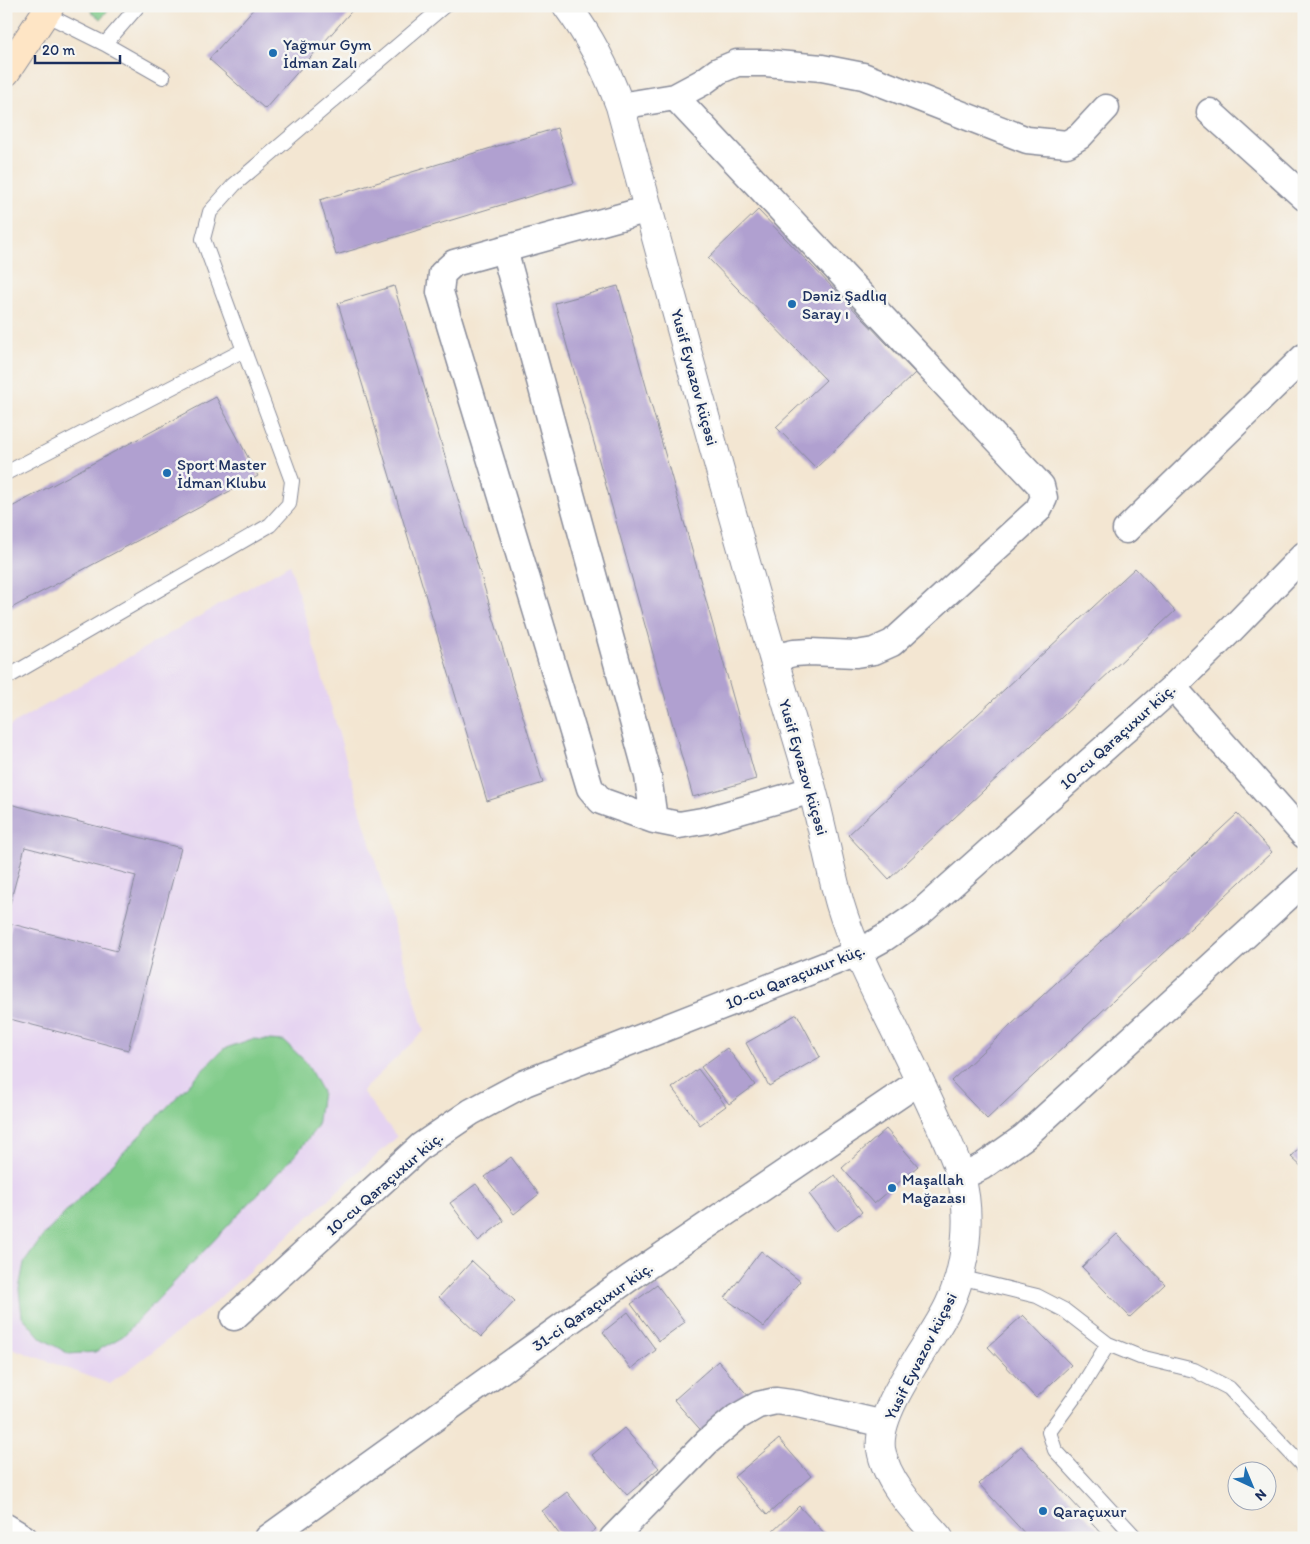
<svg xmlns="http://www.w3.org/2000/svg" width="1310" height="1544" font-family="Itim,sans-serif">
  <rect width="100%" height="100%" fill="#f6f6f2"/>
  <filter id="ink" filterUnits="userSpaceOnUse"><feTurbulence type="fractalNoise" baseFrequency=".02" numOctaves="2"/><feDisplacementMap in="SourceGraphic" scale="10" xChannelSelector="R" yChannelSelector="G"/><feConvolveMatrix kernelMatrix="1 2 1 2 8 2 1 2 1" color-interpolation-filters="sRGB"/></filter>
  <filter id="wash" filterUnits="userSpaceOnUse"><feTurbulence type="fractalNoise" baseFrequency=".0096" numOctaves="4" result="noise"/><feDisplacementMap in="SourceGraphic" scale="20" xChannelSelector="R" yChannelSelector="G"/><feGaussianBlur stdDeviation="1.12" result="paint"/><feColorMatrix in="noise" values="0 0 0 0 0 0 0 0 0 0 0 0 0 0 0 0 0 1.4 0 .05"/><feComposite in="paint" operator="in"/></filter>
  <g filter="url(#wash)">
    <rect width="100%" height="100%" fill="#f3e6d2"/>
    <path fill="#e5d3f1" d="M 290,564 L 424,1031 L 362,1091 L 397,1137 L 204,1312 L 110,1384 L 6,1346 L 6,728 Z"/>
    <path fill="#80cb89" stroke="#4e7d74" d="M 89,6 L 111,6 L 101,19 L 92,13 Z
      M 252,1039 L 284,1041 L 306,1062 L 322,1092 L 317,1127 L 297,1153 L 123,1336 L 95,1352 L 69,1354 L 41,1338 L 22,1316 L 19,1289 L 24,1263 L 43,1236 L 223,1049 Z"/>
    <g id="blocks">
      <path fill="#b0a0d0" d="M 256,6 L 356,6 L 265,109 L 209,59 Z
        M 557,128 L 574,183 L 336,255 L 320,200 Z
        M 758,210 L 915,373 L 816,468 L 776,427 L 826,380 L 708,258 Z
        M 394,286 L 543,783 L 487,801 L 338,303 Z
        M 618,286 L 756,779 L 693,797 L 555,303 Z
        M 216,397 L 258,476 L 6,611 L 6,510 Z
        M 1135,568 L 1175,611 L 889,879 L 848,835 Z
        M 6,803 L 181,848 L 128,1050 L 6,1018 L 6,944 L 12,924 L 117,951 L 136,876 L 25,847 L 6,918 Z
        M 1237,814 L 1272,852 L 987,1119 L 951,1081 Z
        M 797,1014 L 820,1057 L 769,1086 L 746,1043 Z
        M 727,1048 L 755,1085 L 729,1104 L 701,1067 Z
        M 698,1069 L 726,1106 L 700,1125 L 672,1088 Z
        M 886,1129 L 918,1166 L 874,1204 L 842,1168 Z
        M 1304,1143 L 1304,1169 L 1291,1157 Z
        M 511,1157 L 539,1194 L 514,1214 L 485,1177 Z
        M 835,1175 L 862,1212 L 837,1231 L 809,1194 Z
        M 476,1184 L 504,1221 L 478,1241 L 450,1203 Z
        M 1117,1234 L 1165,1284 L 1130,1317 L 1082,1267 Z
        M 761,1251 L 800,1281 L 764,1327 L 725,1298 Z
        M 472,1261 L 515,1301 L 481,1337 L 439,1297 Z
        M 657,1285 L 685,1322 L 659,1341 L 631,1304 Z
        M 628,1312 L 656,1350 L 631,1369 L 603,1332 Z
        M 1023,1315 L 1071,1365 L 1036,1398 L 988,1347 Z
        M 718,1361 L 750,1398 L 706,1436 L 674,1400 Z
        M 624,1428 L 659,1468 L 627,1495 L 592,1455 Z
        M 779,1439 L 811,1476 L 767,1515 L 734,1477 Z
        M 1021,1446 L 1106,1538 L 1029,1538 L 979,1484 Z
        M 567,1492 L 596,1529 L 584,1538 L 562,1538 L 542,1511 Z
        M 799,1506 L 829,1538 L 766,1538 Z"/>
    </g>
  </g>
  <g filter="url(#ink)">
    <use href="#blocks" fill-opacity="0" stroke="#878a98" stroke-width="1"/>
    <g fill="none" stroke-linecap="round" stroke-linejoin="round">
      <g stroke="#878a98" stroke-width="16">
        <path id="service" d="M 45,14 L 105,44 L 138,6
          M 105,44 L 163,77
          M 6,473 L 244,350
          M 6,678 L 270,525 L 289,504 L 292,481 L 203,239 L 210,212 L 234,185 L 444,6
          M 959,1277 L 1037,1296 L 1064,1310 L 1108,1344 L 1081,1388 L 1049,1432 L 1055,1450 L 1136,1538
          M 1108,1344 L 1140,1357 L 1194,1370 L 1229,1388 L 1304,1467"/>
      </g>
      <g stroke="#878a98" stroke-width="29">
        <path id="minor" d="M 675,97 L 1041,486 L 1044,498 L 1038,510 L 892,643 L 874,651 L 856,654 L 810,652 L 794,653 L 773,658
          M 620,106 L 675,97 L 703,82 L 718,71 L 737,63 L 766,63 L 822,68 L 863,76 L 1027,140 L 1067,144 L 1080,136 L 1106,108
          M 1210,112 L 1304,197
          M 649,209 L 454,263 L 442,274 L 440,292 L 590,788 L 601,801 L 654,820 L 679,825 L 708,820 L 812,790
          M 504,249 L 648,776 L 654,820
          M 1126,530 L 1304,357
          M 1173,687 L 1304,835
          M 961,1177 L 983,1166 L 1024,1137 L 1304,882
          M 234,1317 L 421,1146 L 471,1112 L 525,1083 L 857,953 L 884,938 L 920,913 L 1173,687 L 1232,629 L 1304,555
          M 6,1527 L 24,1538
          M 268,1538 L 628,1279 L 920,1081
          M 613,1538 L 707,1442 L 737,1417 L 758,1405 L 776,1401 L 798,1404 L 884,1424"/>
      </g>
      <g stroke="#878a98" stroke-width="30">
        <path id="tertiary" d="M 567,6 C 590,37 607,70 620,106 C 671,291 720,476 774,660 C 786,702 799,743 811,785 C 822,824 829,865 840,904 C 851,941 868,975 885,1010 C 902,1044 919,1079 935,1114 C 944,1134 955,1155 961,1177 C 972,1216 966,1269 949,1305 C 932,1342 876,1408 881,1449 C 886,1482 917,1513 939,1538"/>
      </g>
      <g stroke="#878a98" stroke-width="30">
        <path id="secondary" d="M 6,72 L 50,6"/>
      </g>
      <use href="#service" stroke="#fff" stroke-width="14"/>
      <use href="#minor" stroke="#fff" stroke-width="26"/>
      <use href="#tertiary" stroke="#fff" stroke-width="28"/>
      <use href="#secondary" stroke="#fee5c5" stroke-width="28"/>
    </g>
  </g>
  <g fill="#1f6fb2" stroke="#f6f6f2" stroke-width="2">
    <circle cx="273" cy="53" r="5"/>
    <circle cx="792" cy="304" r="5"/>
    <circle cx="167" cy="473" r="5"/>
    <circle cx="892" cy="1188" r="5"/>
    <circle cx="1043" cy="1511" r="5"/>
  </g>
  <g text-anchor="middle" stroke-width="5" stroke-linejoin="round" paint-order="stroke">
    <g font-size="16" fill="#1b2f5e" stroke="#f6f6f2" text-anchor="start">
      <text x="283" y="50">Yağmur Gym<tspan x="283" dy="18">İdman Zalı</tspan></text>
      <text x="802" y="301">Dəniz Şadlıq<tspan x="802" dy="18">Saray ı</tspan></text>
      <text x="177" y="470">Sport Master<tspan x="177" dy="18">İdman Klubu</tspan></text>
      <text x="902" y="1185">Maşallah<tspan x="902" dy="18">Mağazası</tspan></text>
      <text x="1053" y="1517">Qaraçuxur</text>
    </g>
    <g font-size="16" fill="#1b2f5e" stroke="#f6f6f2">
      <text transform="translate(695 377) rotate(75)" y="6">Yusif Eyvazov küçəsi</text>
      <text transform="translate(1117 736) rotate(-42)" y="6">10-cu Qaraçuxur küç.</text>
      <text transform="translate(804 767) rotate(74)" y="6">Yusif Eyvazov küçəsi</text>
      <text transform="translate(795 976) rotate(-22)" y="6">10-cu Qaraçuxur küç.</text>
      <text transform="translate(384 1183) rotate(-41)" y="6">10-cu Qaraçuxur küç.</text>
      <text transform="translate(592 1306) rotate(-35)" y="6">31-ci Qaraçuxur küç.</text>
      <text transform="translate(920 1356) rotate(-63)" y="6">Yusif Eyvazov küçəsi</text>
    </g>
  </g>
  <rect width="1310" height="1544" fill="none" stroke="#f6f6f2" stroke-width="25"/>
  <g transform="translate(1252 1486) rotate(136)"><circle r="24" fill="#f6f6f2" stroke="#9ea6b7"/>
  <path d="M0-4L9 19L0 12L-9 19Z" fill="#1f6fb2"/>
  <text y="-8" font-size="14" font-weight="bold" text-anchor="middle" fill="#1b2f5e">N</text>
  </g>
  <path d="M35 55v8h85v-8" fill="none" stroke="#1b2f5e" stroke-width="2.5"/>
  <text x="42" y="55" font-size="15" fill="#1b2f5e" stroke="#f6f6f2" stroke-width="4" paint-order="stroke">20 m</text>
</svg>
